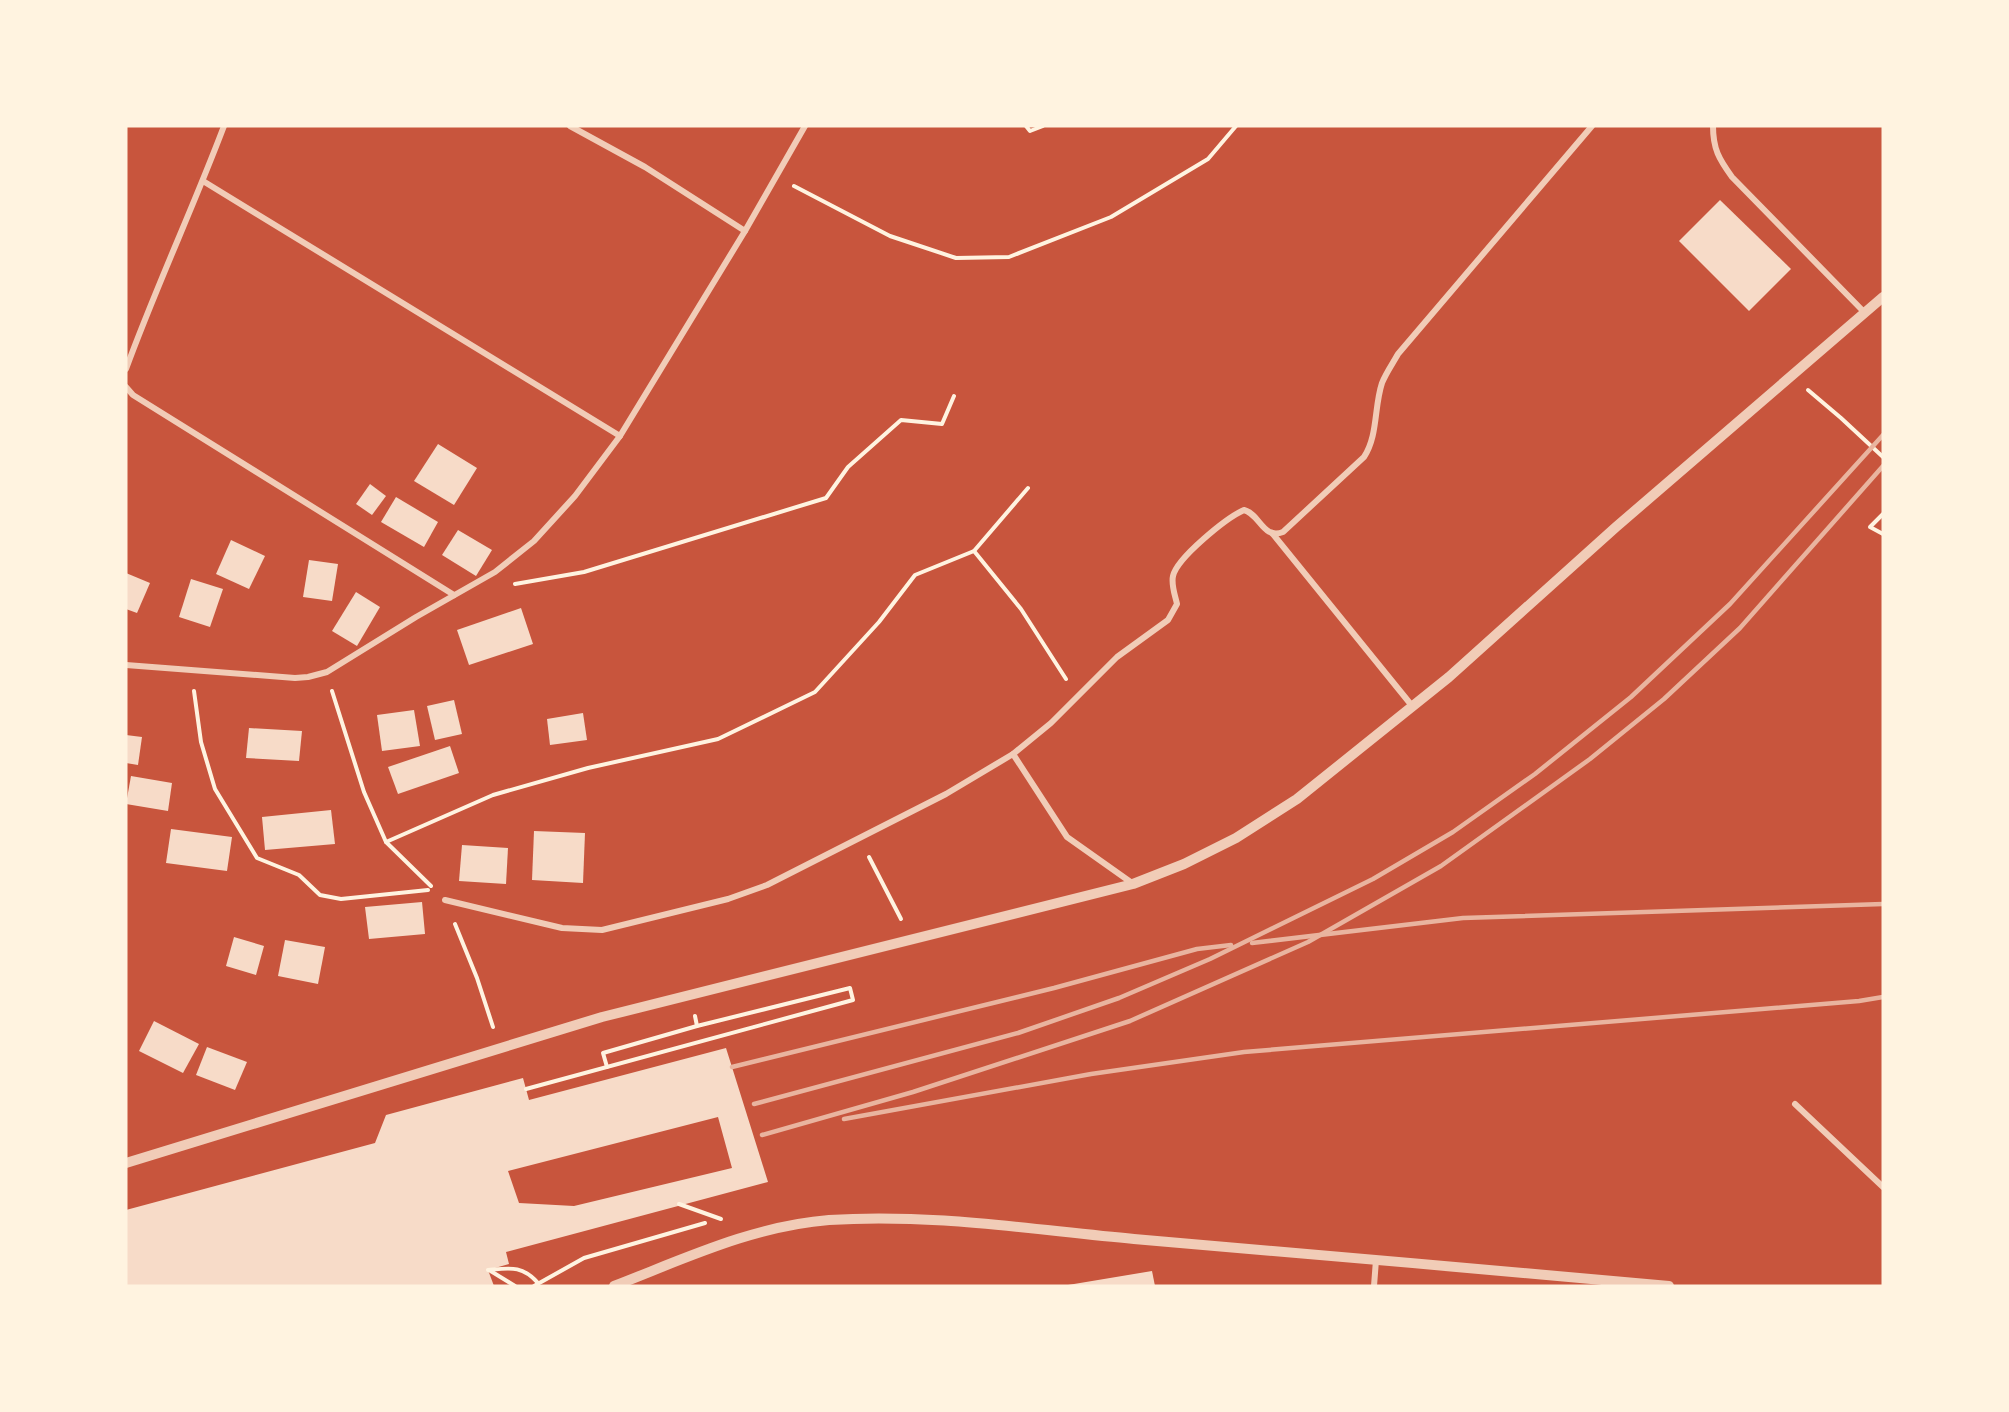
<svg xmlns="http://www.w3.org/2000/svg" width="2009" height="1412" viewBox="0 0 2009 1412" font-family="Karla,sans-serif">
	<rect width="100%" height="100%" fill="#c8553d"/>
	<!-- building -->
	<g fill="#f7dbc8" fill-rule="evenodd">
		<path d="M1720,200L1791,269L1749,311L1679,241Z"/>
		<path d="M438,444L477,468L454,505L414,481Z"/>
		<path d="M370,484L386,496L372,515L356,504Z"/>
		<path d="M396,497L438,522L424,547L381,522Z"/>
		<path d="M458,530L492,550L476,576L442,555Z"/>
		<path d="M231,540L265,556L249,589L216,574Z"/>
		<path d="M309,560L338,564L332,601L303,597Z"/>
		<path d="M126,573L150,583L137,613L126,609Z"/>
		<path d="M191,579L223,589L210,627L179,617Z"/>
		<path d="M356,592L380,607L357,646L332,631Z"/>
		<path d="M521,608L533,644L469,665L457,630Z"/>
		<path d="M454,700L462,734L435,740L427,706Z"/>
		<path d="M414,710L420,746L382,751L377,715Z"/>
		<path d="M583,713L587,740L550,745L547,719Z"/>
		<path d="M249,728L302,731L299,761L246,758Z"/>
		<path d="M126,735L142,737L138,765L126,763Z"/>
		<path d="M450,746L459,773L398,794L388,767Z"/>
		<path d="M131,776L172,783L168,811L126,804Z"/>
		<path d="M331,810L335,844L265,850L262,817Z"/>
		<path d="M171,829L232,837L227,871L166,863Z"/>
		<path d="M534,831L585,833L583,883L532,880Z"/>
		<path d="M462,845L508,848L506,884L459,881Z"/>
		<path d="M422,902L425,934L369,939L365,907Z"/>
		<path d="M234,937L264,946L256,975L226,966Z"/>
		<path d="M285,940L325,947L318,984L278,976Z"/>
		<path d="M154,1021L199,1044L183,1073L139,1051Z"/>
		<path d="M207,1047L247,1062L235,1090L196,1075Z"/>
		<path d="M726,1048L768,1182L506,1252L509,1264L488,1270L494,1286H126V1210L375,1143L386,1115L523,1078L529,1100ZM718,1117L732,1168L574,1206L519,1203L508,1171Z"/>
		<path d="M1152,1271L1155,1286H1068V1285Z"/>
	</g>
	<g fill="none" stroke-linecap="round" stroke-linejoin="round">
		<!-- path -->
		<g stroke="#fff3e0" stroke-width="4">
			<path d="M1026,126L1030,131L1043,126"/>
			<path d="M794,186L890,236L956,258L1009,257L1111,217L1208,159L1236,126"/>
			<path d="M1808,390L1841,418L1883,457"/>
			<path d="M1883,514L1870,527L1883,534"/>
			<path d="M974,551L1021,609L1066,679"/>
			<path d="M515,584L584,572L826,498L848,467L901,420L942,424L954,396"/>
			<path d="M194,691L201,742L215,789L257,858L299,875L320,895L341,899L428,890"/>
			<path d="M332,691L364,792L386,842L431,886"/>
			<path d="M386,842L493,795L588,768L718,739L815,692L879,622L915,575L974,551L1028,488"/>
			<path d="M869,857L901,919"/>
			<path d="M455,924L477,978L493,1027"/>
			<path d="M607,1067L603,1053L697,1026"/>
			<path d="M526,1089L853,1000L850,988L697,1026L695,1016"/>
			<path d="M679,1204L721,1219"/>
			<path d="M488,1270C510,1268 522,1265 538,1283"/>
			<path d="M489,1270L515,1286"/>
			<path d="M534,1286L584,1258L705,1223"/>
		</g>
		<!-- minor -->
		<g stroke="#f1ccb7" stroke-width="6">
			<path d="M570,126L645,167L745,231"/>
			<path d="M1713,126C1713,149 1719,159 1732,177L1865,313"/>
			<path d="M203,181L620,436"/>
			<path d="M126,369C156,287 193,208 224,126"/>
			<path d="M126,387L133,395L454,595"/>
			<path d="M1272,533L1413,707"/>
			<path d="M126,665L295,678L308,677L327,672L416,617L495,572L534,541L575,496L620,436L745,231L805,126"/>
			<path d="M1013,754L1067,837L1132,883"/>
			<path d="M445,900L562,928L602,930L728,899L767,885L946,794L1013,754L1051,723L1117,657L1168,620L1177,604C1175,595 1171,585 1173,576C1177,558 1226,518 1244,510C1260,514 1263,540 1283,532L1364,457C1378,436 1374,407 1382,383C1386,373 1393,363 1398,354L1592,126"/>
			<path d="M1795,1104L1883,1187"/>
			<path d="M1374,1286L1376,1260"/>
		</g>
		<!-- tertiary -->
		<g stroke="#f1ccb7" stroke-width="10">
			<path d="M126,1163L602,1017L1133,884L1184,864L1236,838L1297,799L1449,677L1616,527L1883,297"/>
			<path d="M614,1286C684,1259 753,1226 829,1220C931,1213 1033,1230 1134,1239C1312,1254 1491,1270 1669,1286"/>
		</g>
		<!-- rail -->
		<g stroke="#e9b49f" stroke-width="4.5">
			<path d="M1252,943L1463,918L1883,904"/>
			<path d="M732,1067L1054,988L1197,949L1231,945"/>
			<path d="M754,1104L1018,1033L1119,998L1210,959L1373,879L1453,832L1535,774L1631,697L1730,604L1883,435"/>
			<path d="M844,1119L1091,1074L1244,1052L1859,1001L1883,997"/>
			<path d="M762,1135L913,1092L1130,1021L1308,942L1441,866L1590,759L1664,699L1740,628L1883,466"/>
		</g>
	</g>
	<!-- border -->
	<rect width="2009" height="1412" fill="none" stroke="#fff3e0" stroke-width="255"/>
</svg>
